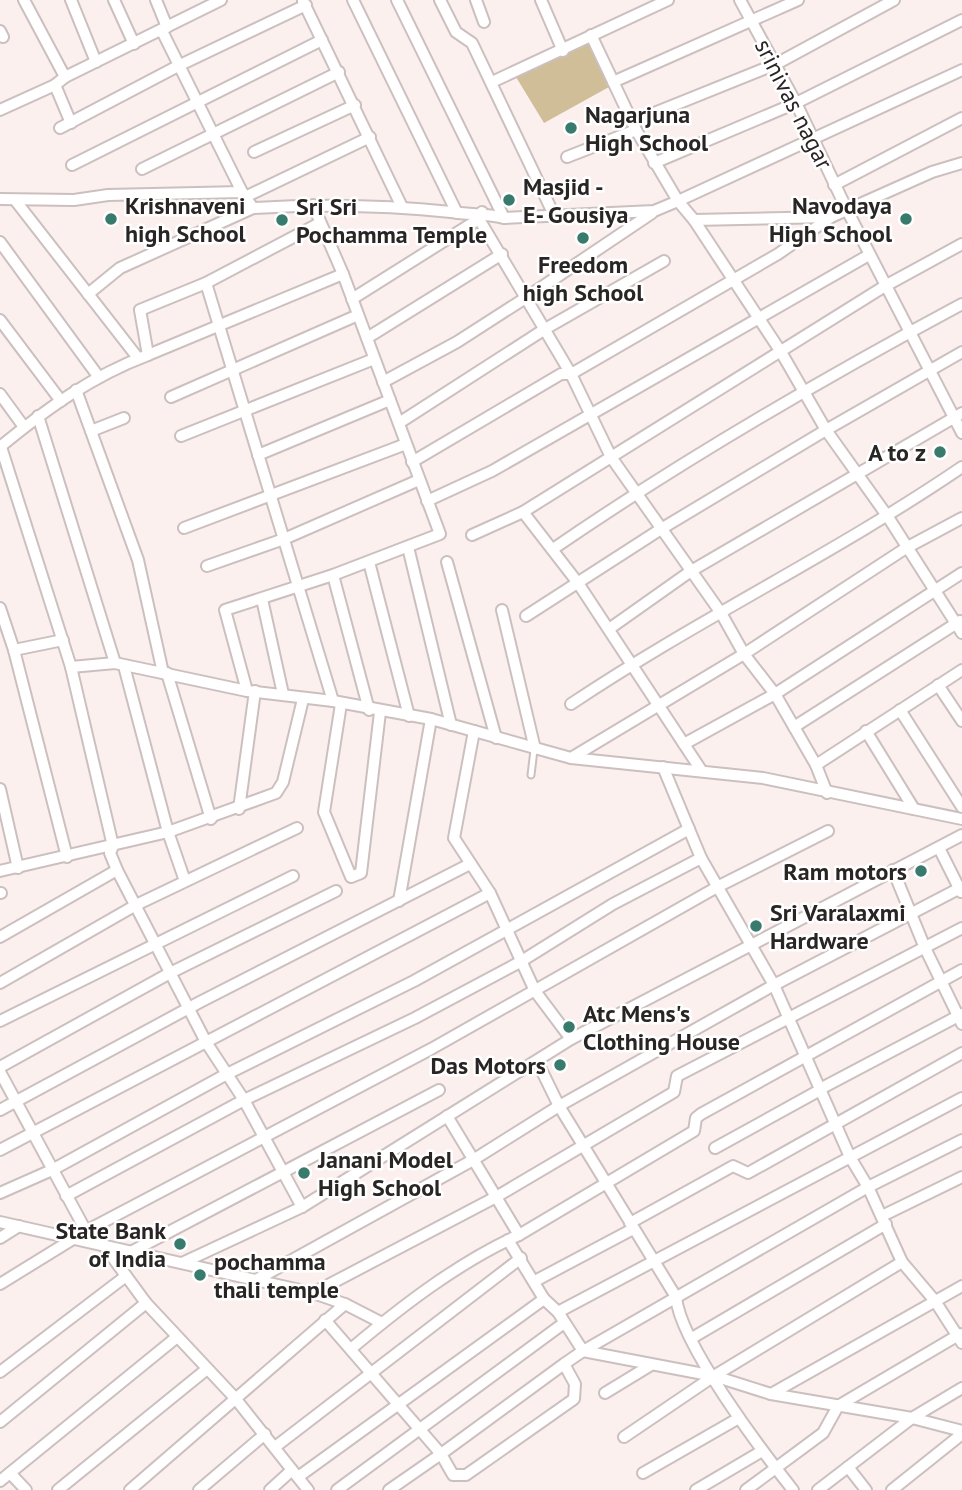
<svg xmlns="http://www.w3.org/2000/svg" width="962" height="1490" viewBox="0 0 962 1490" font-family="'PT Sans',sans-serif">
	<rect width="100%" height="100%" fill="#fbf0ee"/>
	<!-- green -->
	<path fill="#d0be98" d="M590,41L609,87L544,123L516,77Z"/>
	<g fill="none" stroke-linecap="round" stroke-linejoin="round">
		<!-- lane casing -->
		<g stroke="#cbc0bf" stroke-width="9">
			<path id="lane" d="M531,775L534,750"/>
		</g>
		<!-- street casing -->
		<g stroke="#cbc0bf" stroke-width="14">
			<g id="street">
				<path d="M24,0L65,77"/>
				<path d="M71,0L96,62"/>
				<path d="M114,0L134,44"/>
				<path d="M156,0L167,27"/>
				<path d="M353,0L457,213"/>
				<path d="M397,0L504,218"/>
				<path d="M440,0L456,32L472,43L554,215"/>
				<path d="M476,0L484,22"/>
				<path d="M541,0L563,51"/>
				<path d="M740,0L796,103L848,212L962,433"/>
				<path d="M303,1L402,207"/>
				<path d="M0,31L3,37"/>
				<path d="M162,31L242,192"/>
				<path d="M591,35L636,130L678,201L962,70"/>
				<path d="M492,82L668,0"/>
				<path d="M613,82L798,0"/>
				<path d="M55,85L71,123"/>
				<path d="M0,110L55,85L65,77L221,0"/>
				<path d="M632,122L776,64L894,0"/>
				<path d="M60,128L178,66L306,5"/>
				<path d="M254,152L355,105"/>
				<path d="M567,157L636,130"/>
				<path d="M654,163L796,103L962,20"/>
				<path d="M72,165L322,40"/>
				<path d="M142,169L339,72"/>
				<path d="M834,185L962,118"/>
				<path d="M245,197L370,137"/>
				<path d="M0,199L74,200L108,195L242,192L253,208C319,204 385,205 451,212C470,215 485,213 504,218L654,211L678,201L694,220L831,217L932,172L962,163"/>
				<path d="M15,200L138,358"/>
				<path d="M482,212L479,219L571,374L611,457L721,613L744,654L775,694L816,765L827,793"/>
				<path d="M694,220L781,352L826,430L888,517L962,633"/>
				<path d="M0,242L98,376"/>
				<path d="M206,283L333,701"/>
				<path d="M88,294L120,268L253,208"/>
				<path d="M352,299L479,219"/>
				<path d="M0,320L61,401"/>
				<path d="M367,338L502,254"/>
				<path d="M148,355L343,274"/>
				<path d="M383,382L457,342L527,297L652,213"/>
				<path d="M76,390L138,560L163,673"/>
				<path d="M0,394L24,427"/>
				<path d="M171,397L358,315"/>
				<path d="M38,416L115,663"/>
				<path d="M399,423L545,329L664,261"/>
				<path d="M91,431L124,418"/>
				<path d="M181,436L374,359"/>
				<path d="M0,447C46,409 92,376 148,355L140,310L206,283L320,223"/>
				<path d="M1,447L71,667L113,846L110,853L117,870L206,1042L244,1100L302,1207"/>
				<path d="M258,455L390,400"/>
				<path d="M412,462L561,374H571L778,254L831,217"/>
				<path d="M427,501L492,471L869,255"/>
				<path d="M523,512L578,583L701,770"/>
				<path d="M184,528L406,444"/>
				<path d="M472,535L523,512L885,286L962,244"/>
				<path d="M408,547L451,725"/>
				<path d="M553,549C684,459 822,379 962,304"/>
				<path d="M369,562L409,716"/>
				<path d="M447,562L496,738"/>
				<path d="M207,566L284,539L419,480"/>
				<path d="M333,575L369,710"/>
				<path d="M262,599L283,694"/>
				<path d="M0,608L14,650L67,857"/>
				<path d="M502,610L535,749"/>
				<path d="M526,616L661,529L826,430L962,352"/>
				<path d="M609,629L691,571L962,413"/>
				<path d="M14,650L63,640"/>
				<path d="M124,666L168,832L185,881"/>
				<path d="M71,667L115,663L247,691L333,701L431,719L571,758L763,778L962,819"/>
				<path d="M167,673L211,819"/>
				<path d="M938,685L962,721"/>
				<path d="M247,691L225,610L333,575L440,534L343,274L313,205"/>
				<path d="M341,704L324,812L351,877L361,873L380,712"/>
				<path d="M571,704C698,619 836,553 962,467"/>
				<path d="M900,710L962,807"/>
				<path d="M794,727L960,621"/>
				<path d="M474,731L454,838L490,893L535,991L571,1039"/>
				<path d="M866,731L914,809"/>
				<path d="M684,744L775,694L962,573"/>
				<path d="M571,758L744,654L906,548L962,518"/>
				<path d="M816,765L962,670"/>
				<path d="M663,767L701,858L774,985L850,1157L868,1187L902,1262L935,1301L962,1343"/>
				<path d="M0,789L18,868"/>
				<path d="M239,809L255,691"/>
				<path d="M939,848L961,892"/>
				<path d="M893,870L925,948L962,1024"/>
				<path d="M0,871L168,832L276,793L283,782L303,699"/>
				<path d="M0,893H1"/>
				<path d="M399,901L431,719"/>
				<path d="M0,937L117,870"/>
				<path d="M0,983L136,905L297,828"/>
				<path d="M0,1021L293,876"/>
				<path d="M537,1061L559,1106L676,1297C680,1343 762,1451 793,1490"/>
				<path d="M0,1067L170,973L336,891"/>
				<path d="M0,1072L86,1231L0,1284"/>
				<path d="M820,1089L962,1014"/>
				<path d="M0,1110L200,1002L468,865"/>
				<path d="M447,1116L519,1235"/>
				<path d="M715,1148L820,1090"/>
				<path d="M0,1150L490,893"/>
				<path d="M0,1193L52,1170L225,1075L414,981L689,829"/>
				<path d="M66,1196L244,1100L415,1018L520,962L613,904L701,858"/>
				<path d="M882,1216L962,1177"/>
				<path d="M0,1222L313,1293L345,1304L382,1323"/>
				<path d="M630,1223L733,1166L748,1173L962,1053"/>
				<path d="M86,1231L431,1049L719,886L828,831"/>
				<path d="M0,1238L19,1226"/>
				<path d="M508,1240L544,1299L558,1312L583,1351L714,1376L771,1394L912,1418L962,1431"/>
				<path d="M102,1243L146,1303L235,1398L308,1490"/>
				<path d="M129,1253L439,1090"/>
				<path d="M182,1263L302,1207L571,1039L962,835"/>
				<path d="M254,1281L473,1160L559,1106L774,985L962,887"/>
				<path d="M535,1281L633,1229"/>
				<path d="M313,1293L496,1197L674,1092L677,1076L962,928"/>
				<path d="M558,1312L962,1098"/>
				<path d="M325,1320L441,1454L389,1490"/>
				<path d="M692,1338L886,1224"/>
				<path d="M352,1348C402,1306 459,1262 519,1235L694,1131L696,1118L701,1114L962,970"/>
				<path d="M564,1364L575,1384L574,1399L466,1475H453L441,1454L564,1364L583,1351L868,1187L962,1140"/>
				<path d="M0,1372L126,1276"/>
				<path d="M605,1393L651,1365"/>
				<path d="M771,1394L962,1286"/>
				<path d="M0,1422L146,1303"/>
				<path d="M624,1437L714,1376L902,1262"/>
				<path d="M275,1447L521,1258"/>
				<path d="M848,1467L866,1490"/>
				<path d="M10,1473L26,1490"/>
				<path d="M643,1473L739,1418"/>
				<path d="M298,1477L544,1299"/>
				<path d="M0,1481L177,1337"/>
				<path d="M58,1490L207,1369"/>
				<path d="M130,1490L345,1304"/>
				<path d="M199,1490L265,1434"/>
				<path d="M270,1490L292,1470"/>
				<path d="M337,1490L564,1323"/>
				<path d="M696,1490L762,1451"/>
				<path d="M746,1490L823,1433L838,1406L960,1334"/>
				<path d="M818,1490L912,1418L962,1388"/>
				<path d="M892,1490L962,1434"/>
			</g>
		</g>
		<!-- lane -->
		<use href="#lane" stroke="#fff" stroke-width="5"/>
		<!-- street -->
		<use href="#street" stroke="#fff" stroke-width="10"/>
	</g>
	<!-- markers -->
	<g fill="#387a6c" stroke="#fff" stroke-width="2.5">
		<circle cx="571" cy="128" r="7"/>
		<circle cx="509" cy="200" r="7"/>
		<circle cx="111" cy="219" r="7"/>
		<circle cx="906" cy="219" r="7"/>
		<circle cx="282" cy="220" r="7"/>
		<circle cx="583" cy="238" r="7"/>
		<circle cx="940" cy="452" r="7"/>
		<circle cx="921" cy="871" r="7"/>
		<circle cx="756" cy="926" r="7"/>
		<circle cx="569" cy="1027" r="7"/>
		<circle cx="560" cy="1065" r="7"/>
		<circle cx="304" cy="1173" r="7"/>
		<circle cx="180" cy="1244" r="7"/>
		<circle cx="200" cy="1275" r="7"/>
	</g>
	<g text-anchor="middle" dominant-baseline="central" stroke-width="5" stroke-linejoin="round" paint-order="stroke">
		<!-- street labels -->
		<g font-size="24" fill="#2a2525" stroke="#fff">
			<text transform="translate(794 104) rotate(63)">srinivas nagar</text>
		</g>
		<!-- poi labels -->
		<g font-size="24" font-weight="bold" fill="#2a2525" stroke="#fff" text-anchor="start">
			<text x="585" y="114">Nagarjuna<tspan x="585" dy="28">High School</tspan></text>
			<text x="523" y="186">Masjid -<tspan x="523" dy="28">E- Gousiya</tspan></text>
			<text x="125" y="205">Krishnaveni<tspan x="125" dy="28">high School</tspan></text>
			<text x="892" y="205" text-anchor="end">Navodaya<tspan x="892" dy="28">High School</tspan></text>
			<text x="296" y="206">Sri Sri<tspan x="296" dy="28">Pochamma Temple</tspan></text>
			<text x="583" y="264" text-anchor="middle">Freedom<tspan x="583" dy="28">high School</tspan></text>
			<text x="926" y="452" text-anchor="end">A to z</text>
			<text x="907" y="871" text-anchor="end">Ram motors</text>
			<text x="770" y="912">Sri Varalaxmi<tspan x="770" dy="28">Hardware</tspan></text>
			<text x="583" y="1013">Atc Mens's<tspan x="583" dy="28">Clothing House</tspan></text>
			<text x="546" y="1065" text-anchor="end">Das Motors</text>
			<text x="318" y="1159">Janani Model<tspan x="318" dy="28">High School</tspan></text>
			<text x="166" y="1230" text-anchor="end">State Bank<tspan x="166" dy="28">of India</tspan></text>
			<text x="214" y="1261">pochamma<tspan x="214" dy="28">thali temple</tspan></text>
		</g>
	</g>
</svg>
